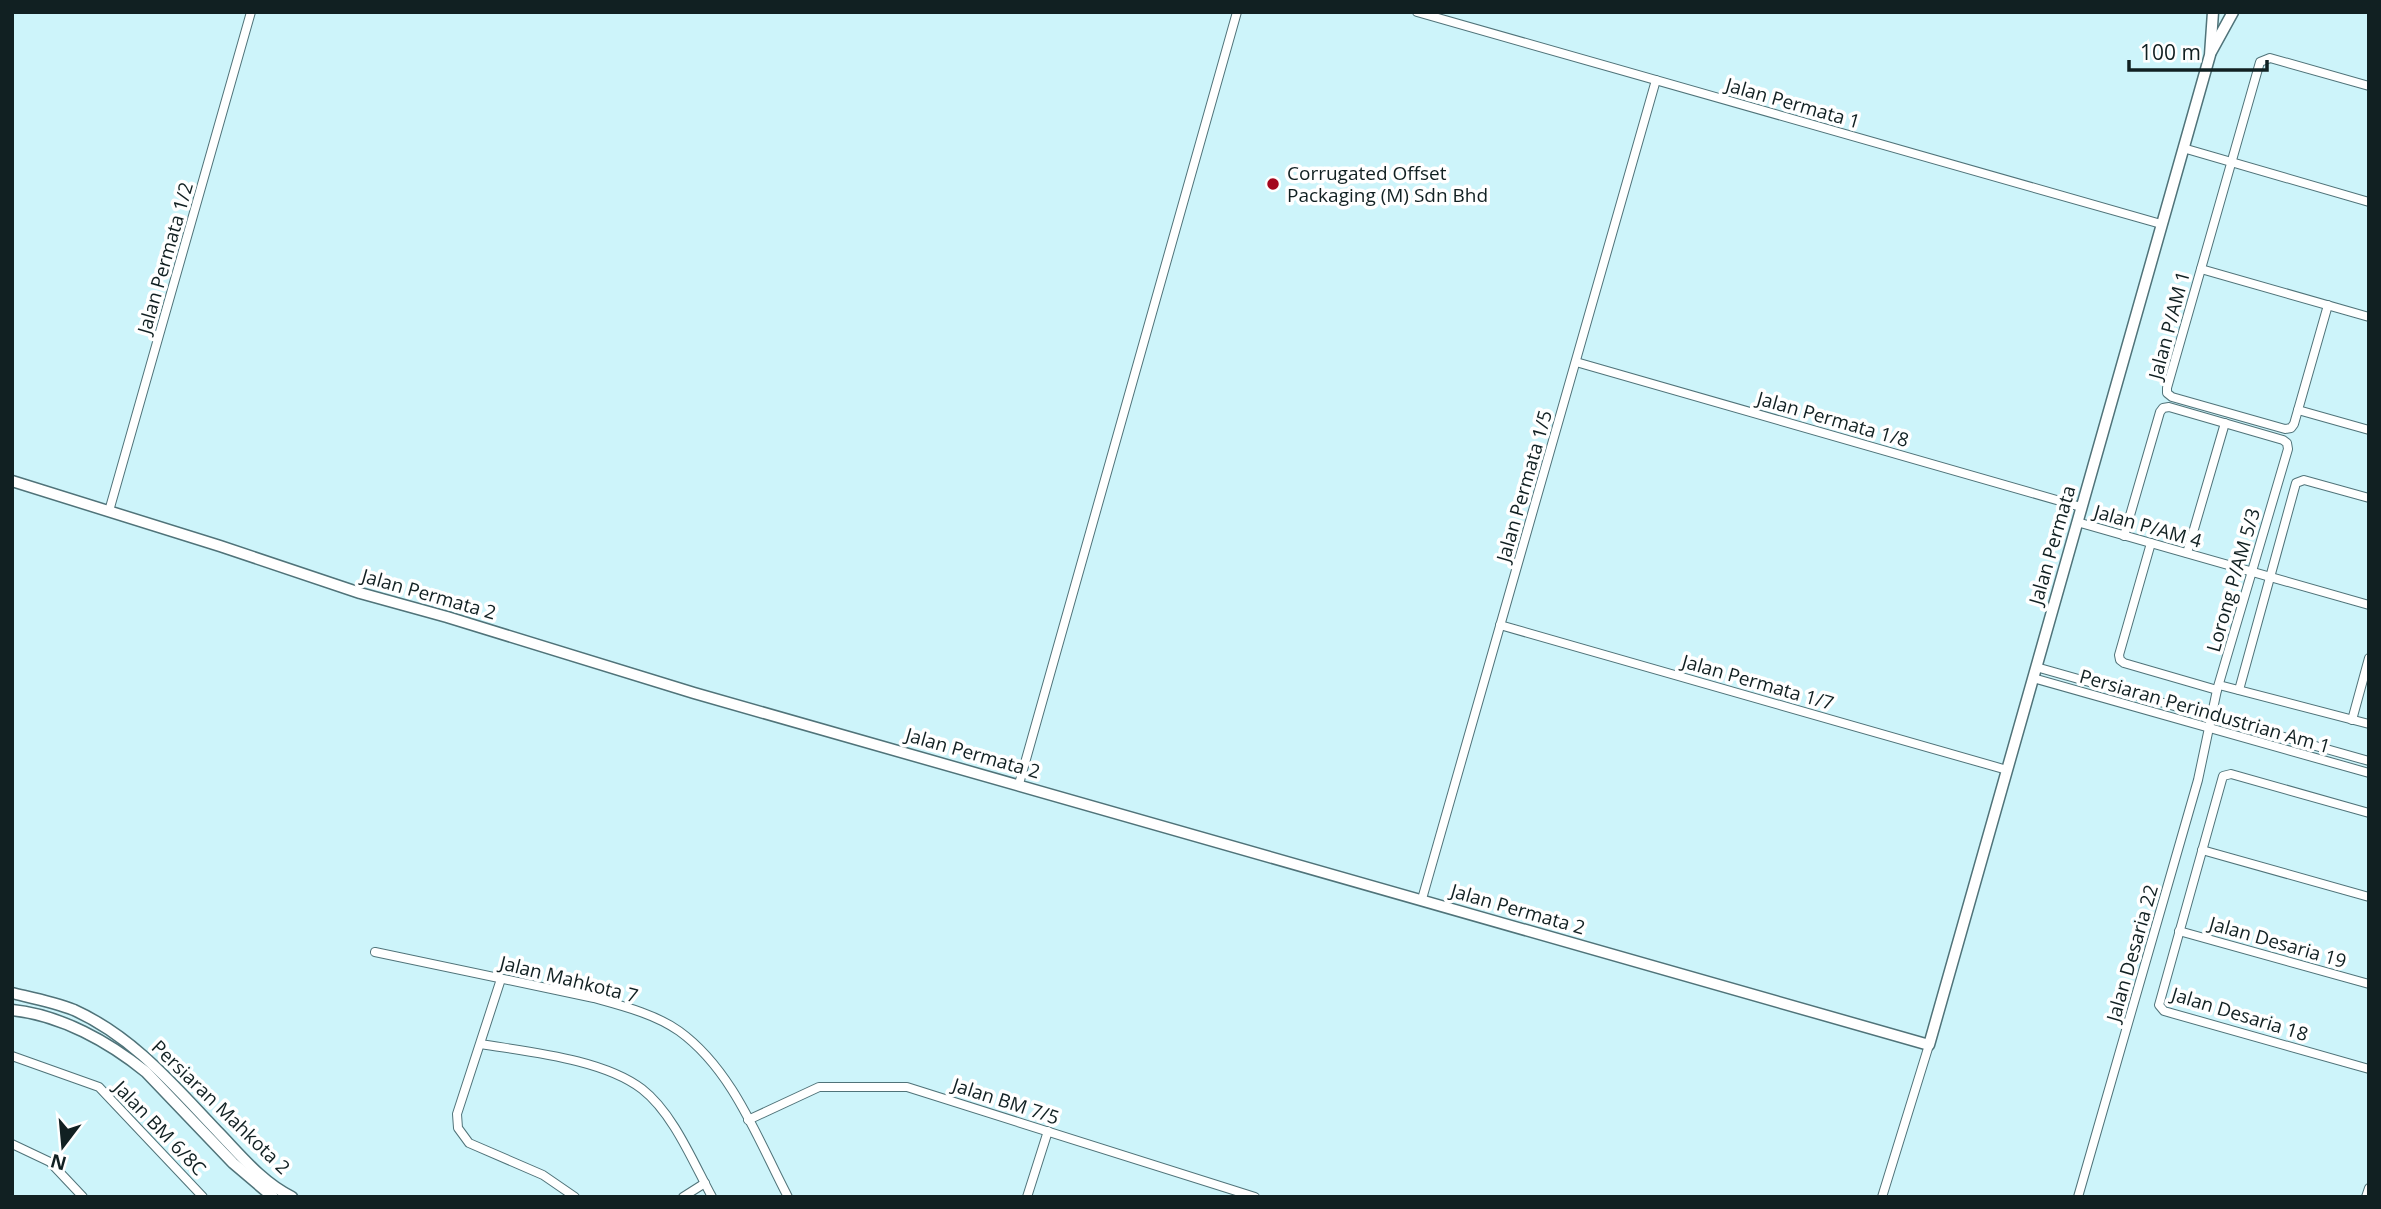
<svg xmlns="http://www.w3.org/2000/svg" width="2381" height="1209" viewBox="0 0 2381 1209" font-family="'Open Sans',sans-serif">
	<rect width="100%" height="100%" fill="#cdf4fa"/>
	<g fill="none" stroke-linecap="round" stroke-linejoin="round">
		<!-- street casing -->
		<g stroke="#507379" stroke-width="10">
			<g id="street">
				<path d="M1417,12L2161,224"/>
				<path d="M2183,148L2369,202"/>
				<path d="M2201,269L2369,317"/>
				<path d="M2328,305L2294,424L2291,428L2285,429L2172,397L2167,393V388L2260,62L2270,58L2369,86"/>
				<path d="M1576,362L2081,507"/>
				<path d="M2298,410L2369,430"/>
				<path d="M109,511L251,12"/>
				<path d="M2077,522L2369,605"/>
				<path d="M2151,543L2119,655L2120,660L2124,663L2217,690"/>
				<path d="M2187,553L2225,423"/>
				<path d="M1500,625L2007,770"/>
				<path d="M2036,667L2369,761"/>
				<path d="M2033,678L2369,773"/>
				<path d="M2219,685L2369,724"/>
				<path d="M2239,690L2296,483L2304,480L2369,498"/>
				<path d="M2352,720L2369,658"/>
				<path d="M1019,784L1237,12"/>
				<path d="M2369,813L2231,774L2223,776L2159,1005L2164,1011L2369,1069"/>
				<path d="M2202,850L2369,897"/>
				<path d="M1422,899L1656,80"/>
				<path d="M2179,931L2369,984"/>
				<path d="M375,952L594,998C623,1006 655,1014 679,1031C733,1070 758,1140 788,1197"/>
				<path d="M501,979L457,1114L458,1128L469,1143L543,1175L575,1197"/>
				<path d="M481,1044C529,1052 603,1059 642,1089C673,1113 693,1162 712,1197"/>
				<path d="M12,1056L99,1087L203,1197"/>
				<path d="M748,1120L819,1087H907L1255,1197"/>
				<path d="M12,1144L50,1162L83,1197"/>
				<path d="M683,1197L705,1183"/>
				<path d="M1027,1197L1048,1131"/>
				<path d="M1882,1197L1929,1045"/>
				<path d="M2078,1197L2198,780L2217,690L2288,449L2287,443L2283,440L2169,407L2163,408L2160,412L2124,536"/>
				<path d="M2366,1197L2369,1188"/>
			</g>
		</g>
		<!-- secondary casing -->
		<g stroke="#507379" stroke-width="13">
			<g id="secondary">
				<path d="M2211,52L2233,12"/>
				<path d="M12,481L220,546L360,593L447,617L694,693L1929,1045L2210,55L2213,12"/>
				<path d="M12,993C33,998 54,1002 74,1010C134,1037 175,1087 220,1134C241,1156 263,1183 292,1197"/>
				<path d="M12,1010C61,1015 109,1042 146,1072L233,1163L273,1197"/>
			</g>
		</g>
		<!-- street -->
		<use href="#street" stroke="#fff" stroke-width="8"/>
		<!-- secondary -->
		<use href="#secondary" stroke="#fff" stroke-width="10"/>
	</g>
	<!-- markers -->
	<circle fill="#a3061d" stroke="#fff" stroke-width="2.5" cx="1273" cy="184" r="7"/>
	<g text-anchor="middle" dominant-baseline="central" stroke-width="7" stroke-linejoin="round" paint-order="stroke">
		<!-- street labels -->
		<g font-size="19" fill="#112022" stroke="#fff">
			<text transform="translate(1793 103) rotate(16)">Jalan Permata 1</text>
			<text transform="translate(165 258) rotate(-74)">Jalan Permata 1/2</text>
			<text transform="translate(2169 325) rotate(-75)">Jalan P/AM 1</text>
			<text transform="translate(1833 419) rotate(16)">Jalan Permata 1/8</text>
			<text transform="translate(1524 486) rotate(-74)">Jalan Permata 1/5</text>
			<text transform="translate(2148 526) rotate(16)">Jalan P/AM 4</text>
			<text transform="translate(2052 545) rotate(-74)">Jalan Permata</text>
			<text transform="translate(2233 580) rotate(-74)">Lorong P/AM 5/3</text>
			<text transform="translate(429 594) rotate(16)">Jalan Permata 2</text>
			<text transform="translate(1758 682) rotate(16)">Jalan Permata 1/7</text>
			<text transform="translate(2205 711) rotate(16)">Persiaran Perindustrian Am 1</text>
			<text transform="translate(973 753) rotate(16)">Jalan Permata 2</text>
			<text transform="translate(1518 909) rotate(16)">Jalan Permata 2</text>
			<text transform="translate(2278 942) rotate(16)">Jalan Desaria 19</text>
			<text transform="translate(2132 953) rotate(-74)">Jalan Desaria 22</text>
			<text transform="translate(569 979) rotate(14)">Jalan Mahkota 7</text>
			<text transform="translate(2240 1014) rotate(17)">Jalan Desaria 18</text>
			<text transform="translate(1006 1101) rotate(18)">Jalan BM 7/5</text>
			<text transform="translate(221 1107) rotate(44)">Persiaran Mahkota 2</text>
			<text transform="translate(160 1128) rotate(46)">Jalan BM 6/8C</text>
		</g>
		<!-- poi labels -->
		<g font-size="19" fill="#112022" stroke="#fff" text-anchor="start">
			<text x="1287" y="173">Corrugated Offset<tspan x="1287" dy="22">Packaging (M) Sdn Bhd</tspan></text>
		</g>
	</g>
	<!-- border -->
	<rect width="2381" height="1209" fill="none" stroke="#112022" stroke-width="28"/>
	<!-- north arrow -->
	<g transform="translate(63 1146) rotate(196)" stroke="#ffffff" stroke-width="5" paint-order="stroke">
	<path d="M0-5L12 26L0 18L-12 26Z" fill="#112022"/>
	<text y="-10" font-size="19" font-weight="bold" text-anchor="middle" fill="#112022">N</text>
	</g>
	<!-- scale -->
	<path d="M2129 60v10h138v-10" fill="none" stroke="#112022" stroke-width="3.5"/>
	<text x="2140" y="60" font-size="21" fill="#112022" stroke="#ffffff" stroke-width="5" paint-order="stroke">100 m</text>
</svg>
